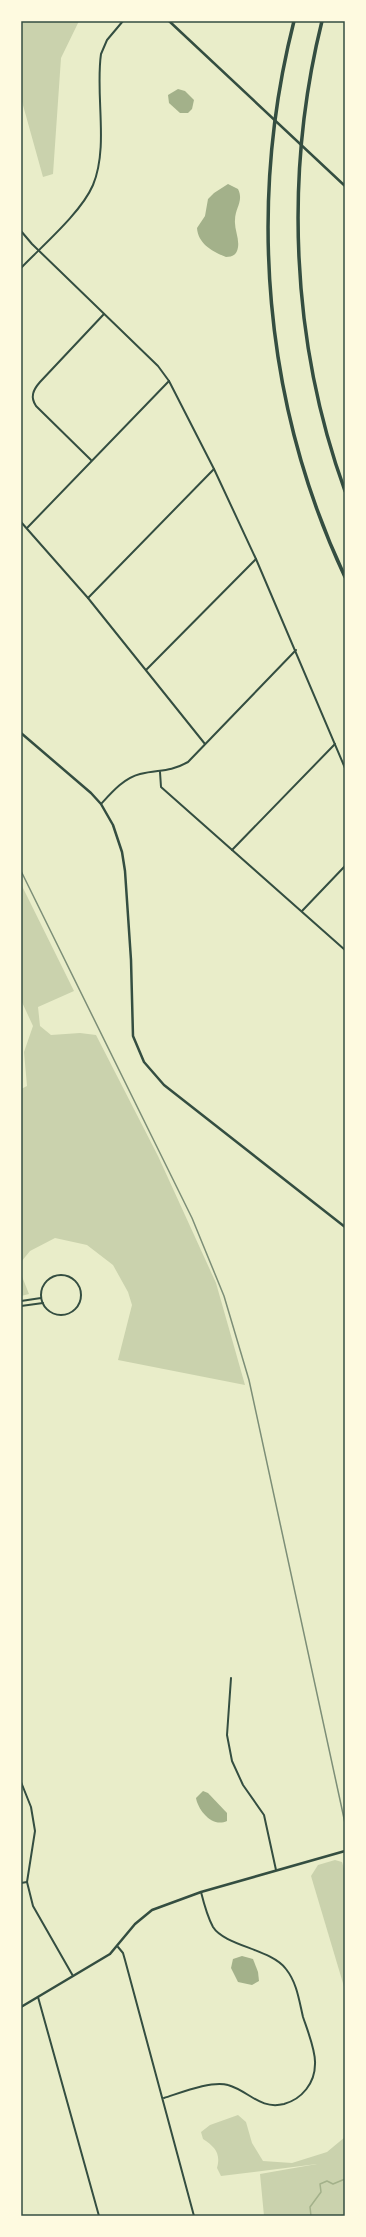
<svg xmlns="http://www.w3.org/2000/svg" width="366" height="2237" viewBox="0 0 366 2237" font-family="'Alegreya Sans',sans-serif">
	<rect width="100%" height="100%" fill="#e9edc9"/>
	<!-- green -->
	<g fill="#cad2ad">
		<path d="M21,21H79L61,58L53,174L43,177L21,98Z"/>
		<path d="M21,884L74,991L38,1007L40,1026L51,1035L80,1033L96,1035L158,1156L216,1283L245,1385L118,1360L132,1305L128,1292L113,1265L87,1245L55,1238L30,1251L21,1262V1089L27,1086L24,1052L33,1026L21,1000Z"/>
		<path d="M21,1274L29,1294L21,1296Z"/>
		<path d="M335,1860L342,1862L345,1872V1990L311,1876L318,1865Z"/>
		<path d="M238,2115L246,2122L252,2143L263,2161L292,2163L327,2152L345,2137V2216H264L260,2174L317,2164L221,2176L217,2168C221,2153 215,2147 203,2139L201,2132L210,2125Z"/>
	</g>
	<!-- water -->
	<g fill="#a3b18a">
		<path d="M178,89L185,91L194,100L192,109L188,113H180L169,103L168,95Z"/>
		<path d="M228,184L238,189C244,201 235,208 235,220C234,230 241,241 237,251C235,256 230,257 226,257C213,252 198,244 197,228L205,216L208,199L214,193Z"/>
		<path d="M203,1791L208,1793L227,1813V1821C212,1828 198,1810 196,1798Z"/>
		<path d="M242,1956L253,1959L258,1972L259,1981L252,1985L238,1982L231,1968L233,1959Z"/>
	</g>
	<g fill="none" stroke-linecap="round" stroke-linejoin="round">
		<!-- stream -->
		<path stroke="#a3b18a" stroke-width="1.5" d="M311,2216L310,2207L321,2192L320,2184L327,2181L333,2184L345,2179"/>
		<!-- minor -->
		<g stroke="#344e41" stroke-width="2">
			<path d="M21,231L32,244L158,366L169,381L214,469L256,559L345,768"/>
			<path d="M21,268C42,246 81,213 93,185C109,146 95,95 101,54L107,40L123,21"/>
			<path d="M91,460L36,406C30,397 33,390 40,382L104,314"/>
			<path d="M21,522L88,598L205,744"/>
			<path d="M27,528L169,381"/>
			<path d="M88,598L214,469"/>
			<path d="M146,670L256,559"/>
			<path d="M160,772L161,787L345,950"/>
			<path d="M101,804C112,792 124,778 140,774C159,769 168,773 188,762L296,650"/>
			<path d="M232,850L335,744"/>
			<path d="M302,911L345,866"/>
			<circle cx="61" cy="1295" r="20"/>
			<path d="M21,1301L41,1298"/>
			<path d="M21,1306L43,1303"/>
			<path d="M231,1678L227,1735L232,1761L243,1785L264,1815L276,1870"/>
			<path d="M21,1782L31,1807L35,1831L27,1882L33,1906L73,1976"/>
			<path d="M21,1883L27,1882"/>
			<path d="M118,1947L123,1953L125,1960L194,2216"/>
			<path d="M38,1997L99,2216"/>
			<path d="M164,2098C180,2093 212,2080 228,2085C249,2091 260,2110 284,2104C302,2099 315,2083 315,2064C316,2051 307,2029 303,2017C299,2000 297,1983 286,1969C271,1949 225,1946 213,1927C207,1916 204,1904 201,1892"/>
		</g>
		<!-- tertiary -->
		<g stroke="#344e41" stroke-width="2.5">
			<path d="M169,21L345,186"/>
			<path d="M21,733L91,793L101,804L113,825L122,852L125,871L131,960L133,1036L144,1062L164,1085L345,1227"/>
			<path d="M21,2007L110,1954L135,1924L152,1910L201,1892L345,1851"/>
		</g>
		<!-- motorway -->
		<g stroke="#344e41" stroke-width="3.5">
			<path d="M294,21C247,206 264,404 345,577"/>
			<path d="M322,21C284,174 291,342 345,491"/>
		</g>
		<!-- rail -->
		<path stroke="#7c8e77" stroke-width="1.5" d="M21,871L192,1218L224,1296L249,1380L345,1823"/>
	</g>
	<!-- border -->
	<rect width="366" height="2237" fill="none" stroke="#fefae0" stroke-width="44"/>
	<rect x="22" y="22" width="322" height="2193" fill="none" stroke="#344e41" stroke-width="1.5"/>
</svg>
